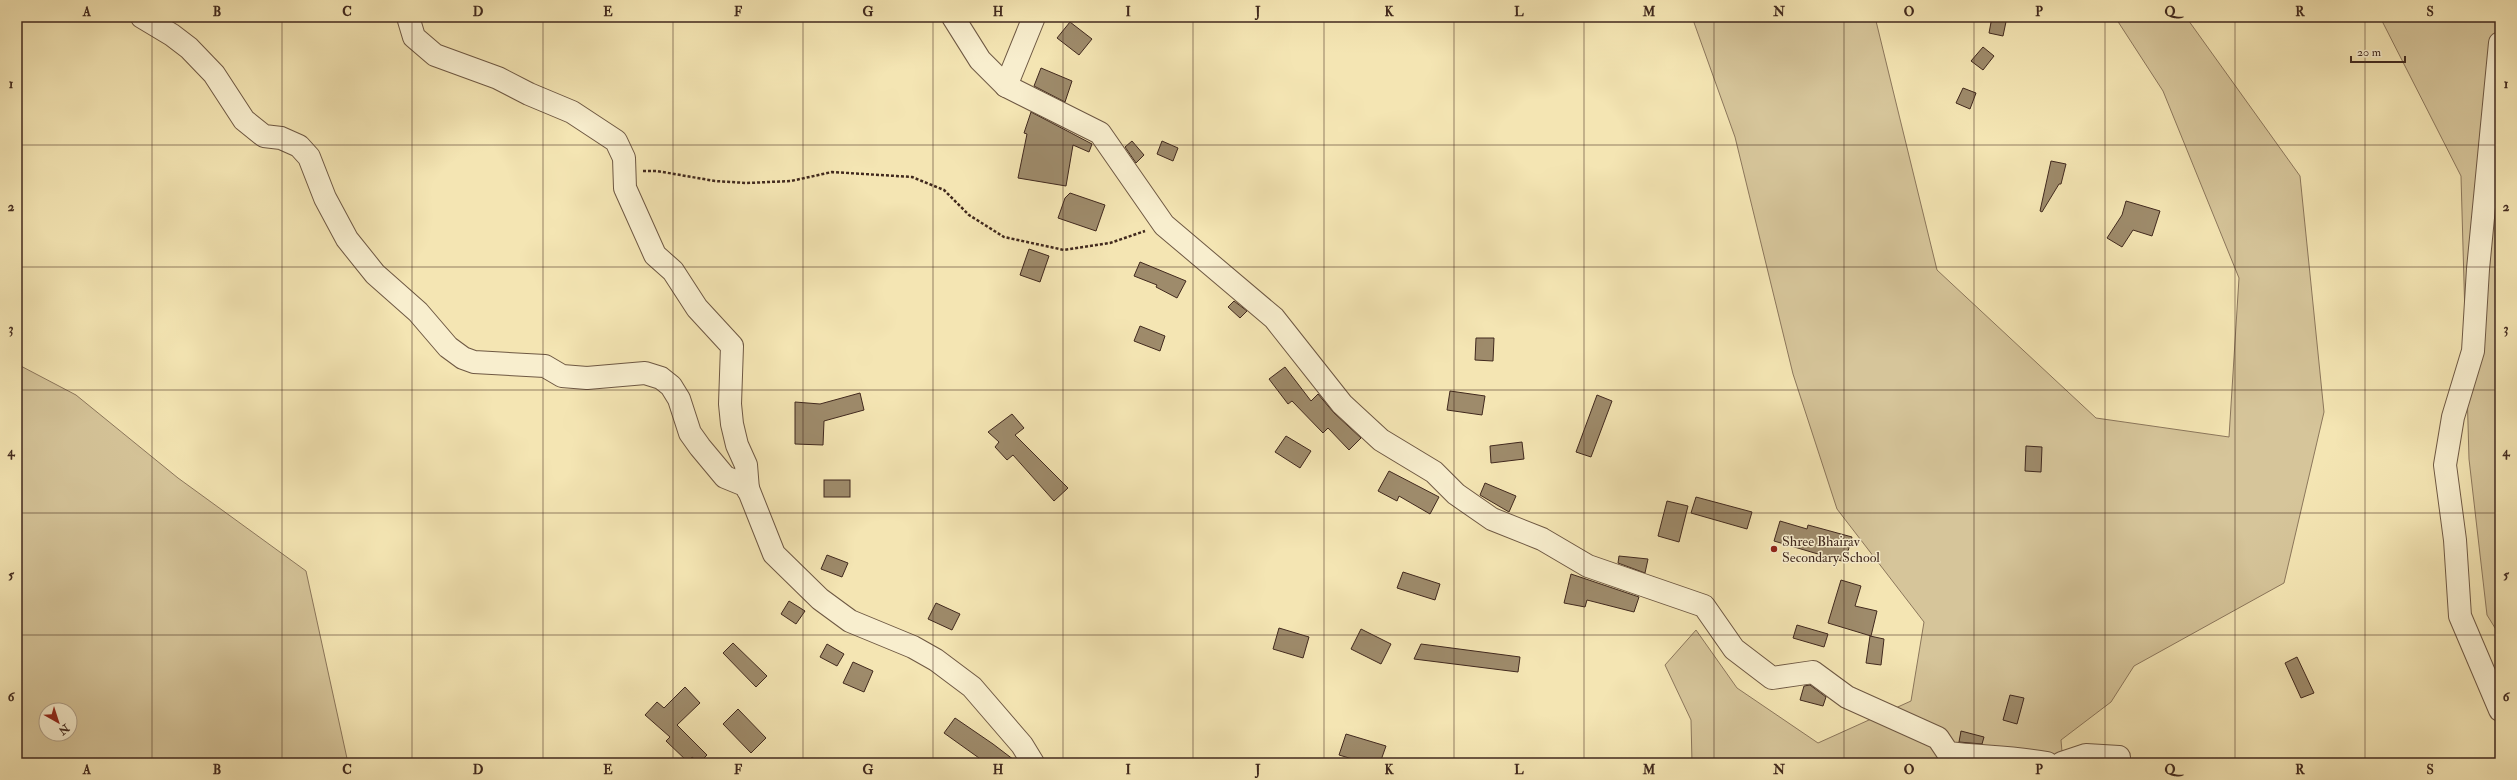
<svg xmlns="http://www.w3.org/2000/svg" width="2517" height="780" viewBox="0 0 2517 780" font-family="'IM FELL Double Pica',serif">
	<rect width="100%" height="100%" fill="#f4e5b3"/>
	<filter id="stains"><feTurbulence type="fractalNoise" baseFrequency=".005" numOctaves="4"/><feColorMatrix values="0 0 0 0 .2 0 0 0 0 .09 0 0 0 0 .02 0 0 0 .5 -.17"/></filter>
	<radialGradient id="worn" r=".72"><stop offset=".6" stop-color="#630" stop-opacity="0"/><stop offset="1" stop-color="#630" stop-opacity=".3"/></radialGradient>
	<!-- green -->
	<g fill="#d6c59a" stroke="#8c775c" fill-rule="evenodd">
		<path d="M1692,17H1875L1937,270L2096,418L2229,437L2239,278L2163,91L2115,17H2186L2300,176L2324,412L2284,583L2134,666L2111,702L2061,740L2063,763H1692L1691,720L1665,665L1696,630L1737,688L1818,743L1911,701L1924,622L1837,509L1793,374L1735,137Z"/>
		<path d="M2380,17H2500V636L2487,615L2469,459L2461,176Z"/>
		<path d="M17,364L76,395L178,478L306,571L348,763H17ZM46,710H70V734H46Z"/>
	</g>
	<!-- building -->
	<g fill="#9e8b6b" stroke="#41291e">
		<path d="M1992,17H2007L2003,36L1989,33Z"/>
		<path d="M1070,22L1092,39L1079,55L1057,38Z"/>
		<path d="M1983,47L1994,56L1983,70L1971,61Z"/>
		<path d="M1041,68L1072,81L1065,102L1034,86Z"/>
		<path d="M1963,88L1976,93L1970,109L1956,103Z"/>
		<path d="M1031,112L1092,144L1089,152L1073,145L1066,186L1018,178L1027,134L1024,133Z"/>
		<path d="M1132,141L1144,155L1136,163L1125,147Z"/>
		<path d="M1162,141L1178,148L1173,161L1157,154Z"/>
		<path d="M2051,161L2066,164L2061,184H2059L2042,212L2040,211Z"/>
		<path d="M1070,193L1105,205L1096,231L1058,218L1065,198Z"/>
		<path d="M2126,201L2160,211L2152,236L2133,230L2122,247L2107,238L2122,215Z"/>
		<path d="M1029,249L1049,256L1040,282L1020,275Z"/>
		<path d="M1140,262L1186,281L1177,298L1156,287L1157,285L1134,276Z"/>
		<path d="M1234,301L1247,311L1240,318L1228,307Z"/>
		<path d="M1140,326L1165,336L1160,351L1134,341Z"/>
		<path d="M1476,338H1494L1493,361L1475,360Z"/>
		<path d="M1285,367L1311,401L1318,394L1334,413L1361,438L1349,450L1328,428L1323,433L1292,401L1288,404L1269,379Z"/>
		<path d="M1450,391L1485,396L1482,415L1447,410Z"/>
		<path d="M860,393L864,410L824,421L823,445L795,444V402L820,404Z"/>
		<path d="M1597,395L1612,401L1591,457L1576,452Z"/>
		<path d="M1012,414L1024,428L1015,435L1068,488L1054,501L1013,455L1007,460L995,447L999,442L988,432Z"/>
		<path d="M1286,436L1311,451L1300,468L1275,452Z"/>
		<path d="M1522,442L1524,459L1491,463L1490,446Z"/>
		<path d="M2026,446L2042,447L2041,472L2025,471Z"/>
		<path d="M1389,471L1439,497L1430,514L1399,496L1397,501L1378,491Z"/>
		<rect x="824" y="480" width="26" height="17"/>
		<path d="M1485,483L1516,496L1509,512L1480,495Z"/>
		<path d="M1696,497L1752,512L1747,529L1691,513Z"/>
		<path d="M1667,501L1688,506L1679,542L1658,536Z"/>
		<path d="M1780,521L1807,529L1808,525L1852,537L1845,562L1774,541Z"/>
		<path d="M827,555L848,563L842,577L821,569Z"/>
		<path d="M1619,556L1648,559L1645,573L1618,563Z"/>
		<path d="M1403,572L1440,584L1435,600L1397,588Z"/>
		<path d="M1571,574L1639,597L1634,612L1587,600L1585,607L1564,603Z"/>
		<path d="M1841,580L1861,586L1855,606L1877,611L1871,636L1828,623Z"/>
		<path d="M789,601L805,611L796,624L781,614Z"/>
		<path d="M936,603L960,614L952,630L928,619Z"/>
		<path d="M1797,625L1828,634L1824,647L1793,638Z"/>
		<path d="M1279,628L1309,637L1303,658L1273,649Z"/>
		<path d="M1361,629L1391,644L1381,664L1351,649Z"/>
		<path d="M1870,636L1884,639L1881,665L1866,663Z"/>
		<path d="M733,643L767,676L756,687L723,653Z"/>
		<path d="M827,644L844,654L837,666L820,657Z"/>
		<path d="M1421,644L1520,657L1518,672L1414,659Z"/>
		<path d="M2297,657L2314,693L2301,698L2285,663Z"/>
		<path d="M853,662L873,671L864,692L843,683Z"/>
		<path d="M1810,685L1826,697L1823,706L1800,700L1804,686Z"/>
		<path d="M685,687L700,703L677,725L707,755L699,763L692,757L688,762L666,741L670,737L645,715L657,702L664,708Z"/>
		<path d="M2010,695L2024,698L2017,724L2003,720Z"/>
		<path d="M738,709L766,738L751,753L723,724Z"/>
		<path d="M955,718L993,744L1018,763H986L944,733Z"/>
		<path d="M1961,731L1984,737L1982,744L1959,742Z"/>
		<path d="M1346,734L1386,746L1380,763H1366L1339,755Z"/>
	</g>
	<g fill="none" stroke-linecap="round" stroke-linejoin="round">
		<!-- minor casing -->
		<g stroke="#6e5843" stroke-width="24">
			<g id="minor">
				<path d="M142,17L172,35L189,48L214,74L244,120L264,136L281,138L299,146L309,157L325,198L347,239L375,274L418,312L448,347L463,358L474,362L545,366L562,376L587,378L645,373L661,378L671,386L679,399L690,433L700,447L725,477L747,486L774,554L820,599L850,621L913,647L936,660L972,687L1022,745L1033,763"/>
				<path d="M408,17L414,37L435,55L498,78L529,94L572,112L616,141L624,158L625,188L655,255L673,271L697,308L732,346L730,404L732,424L737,445L746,465L748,490"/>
				<path d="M953,17L980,60L1006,86L1100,133L1164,225L1274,318L1342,404L1381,440L1434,472L1456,494L1492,519L1542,539L1588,566L1704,606L1734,649L1772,678L1813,672L1847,697L1938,738L1948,753C1981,757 2014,757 2047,763"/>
				<path d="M2500,43L2478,269L2473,351L2453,417L2445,465L2455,540L2460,616L2500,710"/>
				<path d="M1006,86L1034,17"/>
				<path d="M2062,763L2086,755L2119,757"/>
			</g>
		</g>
		<!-- path -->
		<path stroke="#41291e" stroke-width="2.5" stroke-dasharray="3 2" stroke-linecap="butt" d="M643,171H657L715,181L747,183L791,181L832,172L912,177L944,190L969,215L1004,237L1064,250L1110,243L1145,231"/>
		<!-- minor -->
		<use href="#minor" stroke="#f8eece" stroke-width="22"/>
	</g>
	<!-- grid -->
	<path fill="none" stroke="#41291e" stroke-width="1" stroke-opacity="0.55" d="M152,17V763M282,17V763M412,17V763M543,17V763M673,17V763M803,17V763M933,17V763M1063,17V763M1193,17V763M1324,17V763M1454,17V763M1584,17V763M1714,17V763M1844,17V763M1974,17V763M2105,17V763M2235,17V763M2365,17V763M17,145H2500M17,267H2500M17,390H2500M17,513H2500M17,635H2500"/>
	<!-- markers -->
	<circle fill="#8f2418" stroke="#f8eece" stroke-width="1.5" cx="1774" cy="549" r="4"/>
	<g text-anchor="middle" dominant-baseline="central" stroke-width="3" stroke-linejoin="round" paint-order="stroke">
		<!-- poi labels -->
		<g font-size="14" fill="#41291e" stroke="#f8eece" text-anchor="start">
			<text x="1782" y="541">Shree Bhairav<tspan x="1782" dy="16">Secondary School</tspan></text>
		</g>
	</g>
	<!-- margin -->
	<rect width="2517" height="780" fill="none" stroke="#f4e5b3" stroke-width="44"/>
	<!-- north arrow -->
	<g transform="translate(58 722) rotate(141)"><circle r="19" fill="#f8eece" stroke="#af9f88"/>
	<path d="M0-3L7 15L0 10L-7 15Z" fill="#8f2418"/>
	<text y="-6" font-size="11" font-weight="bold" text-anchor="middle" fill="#41291e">N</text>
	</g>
	<!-- scale -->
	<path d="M2351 56v6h54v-6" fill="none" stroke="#41291e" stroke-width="2"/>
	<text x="2357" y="56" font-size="12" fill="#41291e" stroke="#f8eece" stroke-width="3" paint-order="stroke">20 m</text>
	<rect x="22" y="22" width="2473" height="736" fill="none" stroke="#41291e" stroke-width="1.5"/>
	<g font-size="13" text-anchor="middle" font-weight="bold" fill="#41291e">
		<text x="87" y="16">A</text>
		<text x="217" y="16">B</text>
		<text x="347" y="16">C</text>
		<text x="478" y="16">D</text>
		<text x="608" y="16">E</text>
		<text x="738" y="16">F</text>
		<text x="868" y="16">G</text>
		<text x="998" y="16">H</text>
		<text x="1128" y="16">I</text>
		<text x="1258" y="16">J</text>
		<text x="1389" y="16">K</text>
		<text x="1519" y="16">L</text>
		<text x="1649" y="16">M</text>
		<text x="1779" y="16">N</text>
		<text x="1909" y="16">O</text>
		<text x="2039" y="16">P</text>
		<text x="2170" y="16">Q</text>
		<text x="2300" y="16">R</text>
		<text x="2430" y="16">S</text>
		<text x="11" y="88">1</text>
		<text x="2506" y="88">1</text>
		<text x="11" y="211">2</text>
		<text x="2506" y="211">2</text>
		<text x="11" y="333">3</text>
		<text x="2506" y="333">3</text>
		<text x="11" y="456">4</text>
		<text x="2506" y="456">4</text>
		<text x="11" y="579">5</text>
		<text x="2506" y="579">5</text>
		<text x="11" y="701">6</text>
		<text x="2506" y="701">6</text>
		<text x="87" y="774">A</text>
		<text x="217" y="774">B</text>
		<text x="347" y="774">C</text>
		<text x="478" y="774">D</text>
		<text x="608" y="774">E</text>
		<text x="738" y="774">F</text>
		<text x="868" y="774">G</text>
		<text x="998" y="774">H</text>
		<text x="1128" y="774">I</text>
		<text x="1258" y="774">J</text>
		<text x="1389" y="774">K</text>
		<text x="1519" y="774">L</text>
		<text x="1649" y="774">M</text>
		<text x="1779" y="774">N</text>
		<text x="1909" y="774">O</text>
		<text x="2039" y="774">P</text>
		<text x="2170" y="774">Q</text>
		<text x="2300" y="774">R</text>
		<text x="2430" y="774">S</text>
	</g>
	<rect width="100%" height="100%" filter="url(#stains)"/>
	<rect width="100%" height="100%" fill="url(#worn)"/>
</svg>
